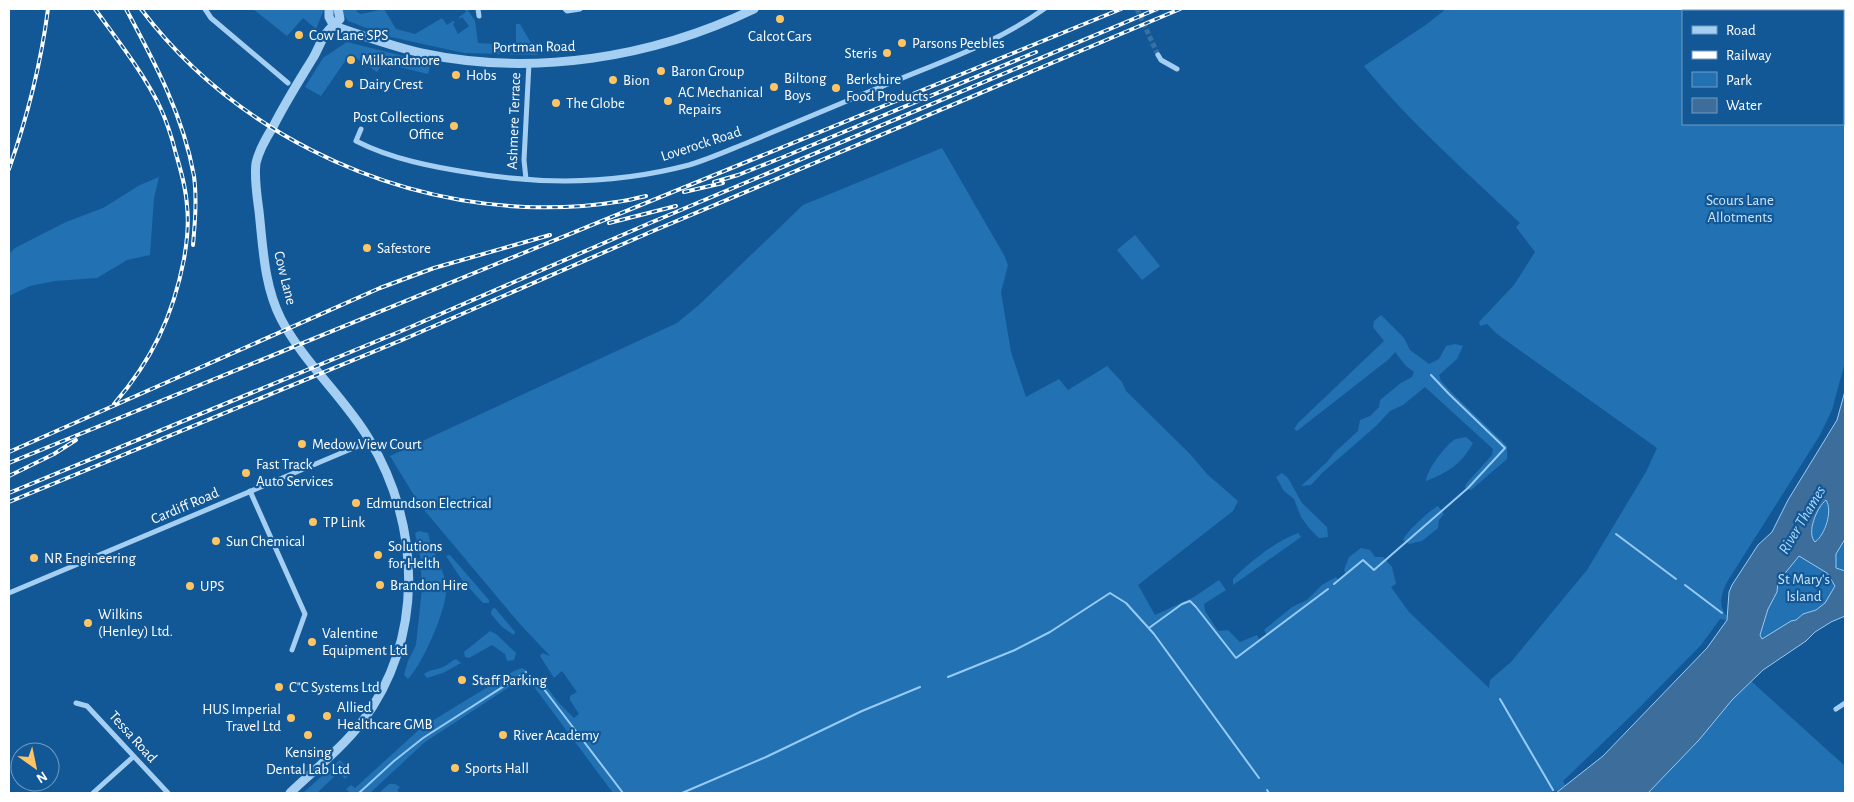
<svg xmlns="http://www.w3.org/2000/svg" width="1854" height="802" viewBox="0 0 1854 802" font-family="'Alegreya Sans',sans-serif">
	<rect width="100%" height="100%" fill="#135896"/>
	<!-- green -->
	<g fill="#2271b3" fill-rule="evenodd">
		<path d="M253,9H324L316,29L303,18L287,36Z"/>
		<path d="M342,9H356L357,12L361,14L384,9L396,29L415,34L442,18L447,25L453,21L455,22L453,24L458,34L469,26L462,17L460,19L459,17L466,12L464,9H467L475,21L478,43L516,45V24H520L538,55L464,53L391,37L348,21L344,15Z"/>
		<path d="M1446,9H1845V362L1832,410L1820,435L1727,582C1722,593 1717,606 1727,616L1726,620L1720,619L1701,645L1637,710L1563,781L1565,785L1559,790L1549,793H613L532,684L541,680L559,703L574,718L579,714L570,700V696L577,692L562,671L554,678L540,656L542,653L550,656L519,623L420,505L390,456L677,323L700,304L803,205L942,148L1004,255L1008,265L1001,292L1011,352L1026,397L1059,379L1068,390L1107,366L1122,382L1126,391L1190,454L1208,475L1238,501L1233,511L1138,585L1155,615L1194,597L1219,580L1226,590L1204,604L1205,611L1218,631L1228,630L1240,642L1257,635L1260,641L1267,636L1264,630L1292,607L1307,600L1322,585L1336,577L1339,581L1346,575L1344,570L1349,557L1361,548L1370,550L1375,557H1383L1392,567L1396,584L1391,587L1409,612L1489,688L1490,680L1511,662L1587,570L1646,472L1657,448L1497,334L1487,324L1480,326L1479,322L1514,285L1535,252L1516,227L1520,223C1467,172 1410,123 1364,66L1427,24ZM1683,11H1843V124H1683Z"/>
		<path d="M347,42L431,63L428,74L383,63L377,72L350,54L321,96L305,87L323,58Z"/>
		<path d="M159,177L154,198L150,255L127,260L97,278L55,281L30,286L9,296V254L15,248L66,222L103,208L140,185Z"/>
		<path d="M1135,235L1160,266L1142,280L1117,250Z"/>
		<path d="M1381,315L1404,338L1410,350L1429,364L1439,359L1446,346L1455,344L1463,346L1457,359L1439,375L1441,381L1452,393L1507,446V459L1471,490L1465,488L1466,484L1492,455L1493,449L1425,387L1403,405L1390,411L1376,426L1322,473L1311,485L1301,486L1327,462L1334,453L1358,431L1360,420L1370,416L1379,407L1380,400L1401,383L1412,377L1414,372L1406,366L1395,352L1389,359L1297,431L1294,429L1298,423L1384,341L1373,327L1374,321Z"/>
		<path d="M1466,437L1473,443C1462,464 1447,473 1426,481C1427,470 1444,447 1454,440C1457,438 1463,438 1466,437Z"/>
		<path d="M1282,473L1288,478L1302,503L1327,527L1328,537L1319,538L1309,528L1301,517L1294,499L1284,491L1276,477Z"/>
		<path d="M1826,500C1832,512 1825,534 1815,542C1806,533 1817,507 1826,500Z"/>
		<path d="M1438,506L1444,514L1439,520L1438,528L1422,541L1409,544L1403,540C1406,532 1430,510 1438,506Z"/>
		<path d="M419,531L428,533C431,551 443,566 446,584C450,603 422,666 408,679L404,675L408,661L416,645L422,588L420,556L415,533Z"/>
		<path d="M1298,533L1301,537L1233,585V579C1250,561 1275,542 1298,533Z"/>
		<path d="M1845,539V571L1836,568V554Z"/>
		<path d="M450,555L489,600V603H483L462,580L446,556Z"/>
		<path d="M1799,556L1827,573L1835,586L1825,603L1816,610L1803,614L1796,620L1791,621L1763,639L1760,635L1768,609L1777,592L1778,582Z"/>
		<path d="M495,608L515,632L514,635L502,627L491,614L492,609Z"/>
		<path d="M490,631L496,634L516,653L514,660L507,661L505,654L492,645L469,658L465,657L464,652Z"/>
		<path d="M456,659L461,663L443,673L427,678L424,674C430,669 438,670 445,666C450,663 451,661 456,659Z"/>
		<path d="M522,668L527,671L526,676L425,742L370,793H350L346,789L351,785L355,788L422,727L514,671Z"/>
		<path d="M1751,681L1845,766V793H1648L1699,740L1732,700Z"/>
		<path d="M340,760L351,772L345,779L339,772L317,793H303Z"/>
		<path d="M389,784H395L400,787L397,790L400,793H379Z"/>
	</g>
	<!-- water -->
	<path fill="#3d6e9b" stroke="#96cbf6" fill-rule="evenodd" d="M1845,391V539L1836,554V568L1845,571V616L1831,622L1815,632L1806,641L1763,670L1732,700L1699,740L1648,793H1556L1603,756L1707,648L1727,620L1729,592L1732,585L1758,545L1772,532L1788,500L1837,420ZM1826,500C1833,511 1825,535 1815,542C1806,533 1817,507 1826,500ZM1799,556L1827,573L1835,586L1825,603L1816,610L1803,614L1796,620L1791,621L1762,639L1760,635L1768,609L1777,592L1778,582Z"/>
	<g fill="none" stroke-linecap="round" stroke-linejoin="round">
		<!-- stream -->
		<g stroke="#96cbf6" stroke-width="2">
			<path d="M1616,534L1676,579"/>
			<path d="M1334,584L1363,560L1374,570L1468,488L1505,448L1449,394L1431,375"/>
			<path d="M1685,585L1722,613"/>
			<path d="M1149,628L1182,604L1190,601L1196,607L1236,658L1328,589"/>
			<path d="M948,677L1015,650L1050,632L1110,593L1126,603L1154,634L1259,778"/>
			<path d="M537,680L623,793"/>
			<path d="M1500,699L1553,790"/>
			<path d="M1267,790L1269,793"/>
			<path d="M359,793L394,761L423,738L526,672"/>
			<path d="M682,793L766,757L862,711L920,687"/>
		</g>
		<!-- minor-tunnel -->
		<path stroke="#3671a6" stroke-width="5" stroke-dasharray="5 2.5" stroke-linecap="butt" d="M1137,9L1158,55"/>
		<!-- minor -->
		<g stroke="#a4cff3" stroke-width="5">
			<path d="M205,9L211,18L288,83"/>
			<path d="M478,9L479,16"/>
			<path d="M565,9L567,11L580,9"/>
			<path d="M1158,55L1161,60L1177,69"/>
			<path d="M361,129L356,141C391,159 433,167 472,173C544,185 617,184 689,165C709,159 729,150 749,142C792,124 835,106 878,88C934,64 994,45 1044,9"/>
			<path d="M526,179L524,160L529,63"/>
			<path d="M250,491L305,614L292,650"/>
			<path d="M9,593L370,441"/>
			<path d="M76,703L87,706L168,793"/>
			<path d="M1836,709L1845,703"/>
			<path d="M93,793L133,757"/>
		</g>
		<!-- tertiary -->
		<g stroke="#a4cff3" stroke-width="9">
			<path d="M329,9V17L334,26"/>
			<path d="M334,26C363,36 391,46 421,53C533,77 652,58 754,9"/>
			<path d="M290,793C314,770 341,749 362,722C424,640 422,526 369,439C344,397 304,363 281,319C264,286 263,247 259,211C257,196 254,178 256,163C259,150 266,138 273,127C285,103 299,81 313,58C318,50 321,39 328,31C331,27 336,23 340,19L338,9"/>
		</g>
		<!-- rail casing -->
		<g stroke="#fff" stroke-width="4">
			<g id="rail">
				<path d="M95,9C118,41 143,72 160,107C167,122 172,138 176,154C181,171 186,188 187,206C189,223 187,242 184,259C173,316 152,360 114,404"/>
				<path d="M126,9C155,63 183,115 194,176C197,199 195,222 193,245"/>
				<path d="M141,9C231,128 377,200 525,207C555,208 587,207 616,202C626,201 636,198 646,196"/>
				<path d="M9,169C27,118 41,63 48,9"/>
				<path d="M714,182L738,175L781,158L1036,52"/>
				<path d="M684,192L723,183"/>
				<path d="M609,223L676,206"/>
				<path d="M9,452L380,288L434,268L550,235"/>
				<path d="M9,463L1121,9"/>
				<path d="M9,476L54,454L76,440"/>
				<path d="M9,493L399,332L650,223L1157,9"/>
				<path d="M9,502L402,340L653,231L1180,9"/>
			</g>
		</g>
		<!-- rail -->
		<use href="#rail" stroke="#135896" stroke-width="2" stroke-dasharray="5.5" stroke-linecap="butt"/>
	</g>
	<!-- markers -->
	<g fill="#ffc565" stroke="#135896" stroke-width="2">
		<circle cx="780" cy="19" r="5"/>
		<circle cx="299" cy="35" r="5"/>
		<circle cx="902" cy="43" r="5"/>
		<circle cx="887" cy="53" r="5"/>
		<circle cx="351" cy="60" r="5"/>
		<circle cx="661" cy="71" r="5"/>
		<circle cx="456" cy="75" r="5"/>
		<circle cx="613" cy="80" r="5"/>
		<circle cx="349" cy="84" r="5"/>
		<circle cx="774" cy="87" r="5"/>
		<circle cx="836" cy="88" r="5"/>
		<circle cx="668" cy="101" r="5"/>
		<circle cx="556" cy="103" r="5"/>
		<circle cx="454" cy="126" r="5"/>
		<circle cx="367" cy="248" r="5"/>
		<circle cx="302" cy="444" r="5"/>
		<circle cx="246" cy="473" r="5"/>
		<circle cx="356" cy="503" r="5"/>
		<circle cx="313" cy="522" r="5"/>
		<circle cx="216" cy="541" r="5"/>
		<circle cx="378" cy="555" r="5"/>
		<circle cx="34" cy="558" r="5"/>
		<circle cx="380" cy="585" r="5"/>
		<circle cx="190" cy="586" r="5"/>
		<circle cx="88" cy="623" r="5"/>
		<circle cx="312" cy="642" r="5"/>
		<circle cx="462" cy="680" r="5"/>
		<circle cx="279" cy="687" r="5"/>
		<circle cx="327" cy="716" r="5"/>
		<circle cx="291" cy="718" r="5"/>
		<circle cx="308" cy="735" r="5"/>
		<circle cx="503" cy="735" r="5"/>
		<circle cx="455" cy="768" r="5"/>
	</g>
	<g text-anchor="middle" dominant-baseline="central" stroke-width="4.5" stroke-linejoin="round" paint-order="stroke">
		<!-- poi labels -->
		<g font-size="15" fill="#fff" stroke="#135896" text-anchor="start">
			<text x="309" y="35">Cow Lane SPS</text>
			<text x="780" y="36" text-anchor="middle">Calcot Cars</text>
			<text x="912" y="43">Parsons Peebles</text>
			<text x="877" y="53" text-anchor="end">Steris</text>
			<text x="361" y="60">Milkandmore</text>
			<text x="671" y="71">Baron Group</text>
			<text x="466" y="75">Hobs</text>
			<text x="784" y="78">Biltong<tspan x="784" dy="17">Boys</tspan></text>
			<text x="846" y="79">Berkshire<tspan x="846" dy="17">Food Products</tspan></text>
			<text x="623" y="80">Bion</text>
			<text x="359" y="84">Dairy Crest</text>
			<text x="678" y="92">AC Mechanical<tspan x="678" dy="17">Repairs</tspan></text>
			<text x="566" y="103">The Globe</text>
			<text x="444" y="117" text-anchor="end">Post Collections<tspan x="444" dy="17">Office</tspan></text>
			<text x="377" y="248">Safestore</text>
			<text x="312" y="444">Medow View Court</text>
			<text x="256" y="464">Fast Track<tspan x="256" dy="17">Auto Services</tspan></text>
			<text x="366" y="503">Edmundson Electrical</text>
			<text x="323" y="522">TP Link</text>
			<text x="226" y="541">Sun Chemical</text>
			<text x="388" y="546">Solutions<tspan x="388" dy="17">for Helth</tspan></text>
			<text x="44" y="558">NR Engineering</text>
			<text x="390" y="585">Brandon Hire</text>
			<text x="200" y="586">UPS</text>
			<text x="98" y="614">Wilkins<tspan x="98" dy="17">(Henley) Ltd.</tspan></text>
			<text x="322" y="633">Valentine<tspan x="322" dy="17">Equipment Ltd</tspan></text>
			<text x="472" y="680">Staff Parking</text>
			<text x="289" y="687">C"C Systems Ltd</text>
			<text x="337" y="707">Allied<tspan x="337" dy="17">Healthcare GMB</tspan></text>
			<text x="281" y="709" text-anchor="end">HUS Imperial<tspan x="281" dy="17">Travel Ltd</tspan></text>
			<text x="513" y="735">River Academy</text>
			<text x="308" y="752" text-anchor="middle">Kensing<tspan x="308" dy="17">Dental Lab Ltd</tspan></text>
			<text x="465" y="768">Sports Hall</text>
		</g>
		<!-- street labels -->
		<g font-size="15" fill="#fff" stroke="#135896">
			<text transform="translate(534 47) rotate(-1)">Portman Road</text>
			<text transform="translate(514 121) rotate(-88)">Ashmere Terrace</text>
			<text transform="translate(701 144) rotate(-18)">Loverock Road</text>
			<text transform="translate(285 278) rotate(76)">Cow Lane</text>
			<text transform="translate(185 506) rotate(-23)">Cardiff Road</text>
			<text transform="translate(133 737) rotate(48)">Tessa Road</text>
		</g>
		<!-- park labels -->
		<g font-size="15" fill="#cce6fd" stroke="#135896">
			<text x="1740" y="200">Scours Lane<tspan x="1740" dy="17">Allotments</tspan></text>
			<text x="1804" y="579">St Mary's<tspan x="1804" dy="17">Island</tspan></text>
		</g>
		<!-- water labels -->
		<g font-size="16" font-style="italic" fill="#b0d8f9" stroke="#135896">
			<text transform="translate(1802 520) rotate(-59)">River Thames</text>
		</g>
	</g>
	<!-- border -->
	<rect width="1854" height="802" fill="none" stroke="#ffffff" stroke-width="20"/>
	<!-- legend -->
	<rect x="1682" y="10" width="162" height="115" fill="#135896" stroke="#719bc0"/>
	<rect x="1692" y="26" width="25" height="8" fill="#a4cff3" stroke="#719bc0"/>
	<text x="1726" y="35" font-size="15" fill="#ffffff">Road</text>
	<rect x="1692" y="51" width="25" height="8" fill="#ffffff" stroke="#719bc0"/>
	<text x="1726" y="60" font-size="15" fill="#ffffff">Railway</text>
	<rect x="1692" y="72" width="25" height="15" fill="#2271b3" stroke="#719bc0"/>
	<text x="1726" y="85" font-size="15" fill="#ffffff">Park</text>
	<rect x="1692" y="98" width="25" height="15" fill="#3d6e9b" stroke="#719bc0"/>
	<text x="1726" y="110" font-size="15" fill="#ffffff">Water</text>
	<!-- north arrow -->
	<g transform="translate(35 767) rotate(147)"><circle r="24" fill="#135896" stroke="#719bc0"/>
	<path d="M0-4L9 19L0 12L-9 19Z" fill="#ffc565"/>
	<text y="-8" font-size="14" font-weight="bold" text-anchor="middle" fill="#ffffff">N</text>
	</g>
</svg>
